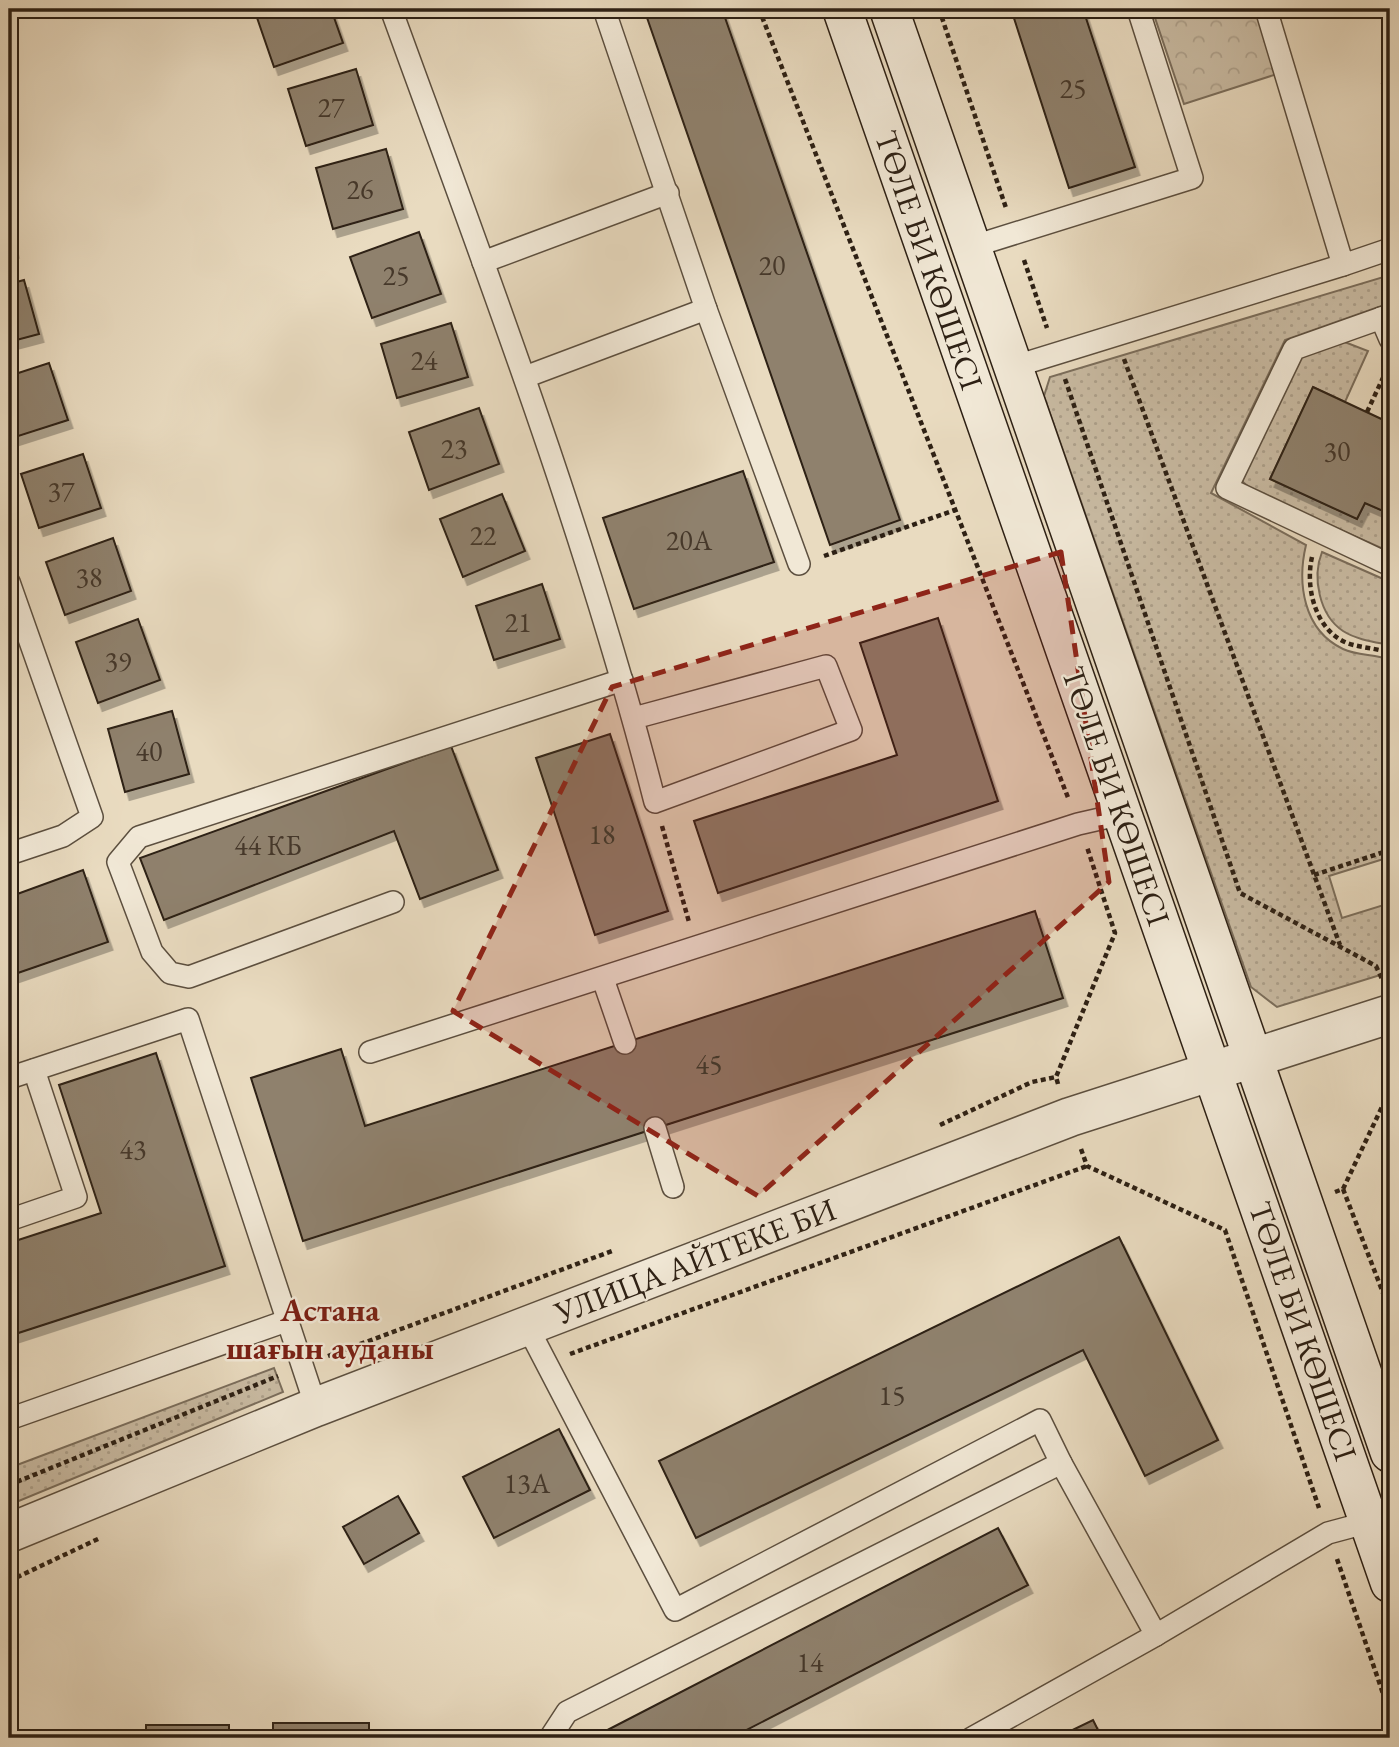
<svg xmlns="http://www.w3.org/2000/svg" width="1399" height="1747" viewBox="0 0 1399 1747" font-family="'EB Garamond',serif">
	<defs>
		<pattern id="grass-dots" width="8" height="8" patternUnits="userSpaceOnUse" patternTransform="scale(1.75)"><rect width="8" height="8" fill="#c9bba3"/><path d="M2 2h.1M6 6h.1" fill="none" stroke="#ada08b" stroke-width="1.8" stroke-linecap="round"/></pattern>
		<pattern id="park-crowns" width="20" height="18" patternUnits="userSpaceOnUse" patternTransform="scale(1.75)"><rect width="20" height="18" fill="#c9bba3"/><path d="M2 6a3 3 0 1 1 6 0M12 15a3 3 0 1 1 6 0" fill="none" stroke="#ada08b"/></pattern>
		<filter id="shadow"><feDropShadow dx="4.5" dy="8" stdDeviation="0" flood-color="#0004"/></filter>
	</defs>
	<rect width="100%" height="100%" fill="#e9dbc0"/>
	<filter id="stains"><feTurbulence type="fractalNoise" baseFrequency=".00286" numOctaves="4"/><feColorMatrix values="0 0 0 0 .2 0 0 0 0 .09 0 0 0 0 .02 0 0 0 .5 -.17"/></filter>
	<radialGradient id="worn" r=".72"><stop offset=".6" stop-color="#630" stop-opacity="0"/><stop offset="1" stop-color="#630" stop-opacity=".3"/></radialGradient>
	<!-- grass -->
	<g fill="url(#grass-dots)" stroke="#7b6e5c" stroke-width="2">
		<path d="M1390,275V303L1285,340L1211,493L1306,545C1297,583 1303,630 1343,649C1358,656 1375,654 1390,660V857L1329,876L1342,918L1390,903V972L1277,1007L1251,987L1044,396L1050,377Z"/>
		<path d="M1342,341L1368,351L1345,402L1313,387L1270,479L1357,519L1365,503L1390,514V552L1252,490L1243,482V475L1299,359L1304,354Z"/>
		<path d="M1322,552L1390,582V645C1375,642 1357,640 1343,631C1319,615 1312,577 1322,552Z"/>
		<path d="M274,1368L283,1392L9,1505V1468Z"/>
	</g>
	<!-- park -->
	<path fill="url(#park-crowns)" stroke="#7b6e5c" stroke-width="2" d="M1152,9H1255L1277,74L1184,104Z"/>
	<!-- building -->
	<g fill="#8f816d" stroke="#2d2014" stroke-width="2" filter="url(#shadow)">
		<path d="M254,9H331L343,43L274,67Z"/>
		<path d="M644,9H722L900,520L830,545Z"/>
		<path d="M1011,9H1083L1135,167L1069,188Z"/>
		<path d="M356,69L373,125L306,146L288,89Z"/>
		<path d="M1390,82V111L1382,84Z"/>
		<path d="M386,149L403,209L333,229L316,168Z"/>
		<path d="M9,232L14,250L9,252Z"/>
		<path d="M419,232L441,294L372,318L350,257Z"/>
		<path d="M24,280L39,334L9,342V284Z"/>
		<path d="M451,323L468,377L397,398L381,344Z"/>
		<path d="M49,363L68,420L9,439V376Z"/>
		<path d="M1313,387L1390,423V514L1365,503L1357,519L1270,479Z"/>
		<path d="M479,408L499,464L429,490L409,432Z"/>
		<path d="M83,454L101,508L39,528L21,474Z"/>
		<path d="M743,471L774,562L634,609L603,518Z"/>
		<path d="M502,494L525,551L463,577L440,519Z"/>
		<path d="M113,538L131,591L65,615L46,562Z"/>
		<path d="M542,584L560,639L494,660L476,606Z"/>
		<path d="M938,618L998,801L718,893L694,821L897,755L860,643Z"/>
		<path d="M138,619L160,680L98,703L76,642Z"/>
		<path d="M172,711L189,774L125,792L108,729Z"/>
		<path d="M610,734L668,911L595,935L536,758Z"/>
		<path d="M451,746L498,870L420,899L394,831L164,920L140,858Z"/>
		<path d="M83,870L108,942L9,976V897Z"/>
		<path d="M1035,911L1063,998L303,1241L251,1078L341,1049L365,1126Z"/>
		<path d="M156,1053L225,1266L9,1336V1243L101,1213L59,1085Z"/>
		<path d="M1119,1237L1218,1440L1145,1476L1083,1350L696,1538L659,1461Z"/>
		<path d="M559,1429L590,1490L494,1538L463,1477Z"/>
		<path d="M398,1496L419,1533L364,1564L343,1527Z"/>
		<path d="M998,1528L1028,1585L731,1738H592Z"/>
		<path d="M1093,1720L1102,1738H1056Z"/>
		<rect x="273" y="1723" width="96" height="15"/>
		<rect x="146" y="1725" width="83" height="13"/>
	</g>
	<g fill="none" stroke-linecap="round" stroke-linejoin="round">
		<!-- service casing -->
		<g stroke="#5c4f3f" stroke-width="24">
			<g id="service">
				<path d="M391,9C486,270 586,532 655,802L851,730L826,666L634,718"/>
				<path d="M604,9L706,309L799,564"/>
				<path d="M1266,9L1343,265L1390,249"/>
				<path d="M971,247L1192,178L1138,9"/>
				<path d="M483,262L668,193"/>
				<path d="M1390,315L1294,349L1227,488L1390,565"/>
				<path d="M1381,318L1390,339"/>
				<path d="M1013,367L1343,265"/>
				<path d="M525,377L706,309"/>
				<path d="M9,582L92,817L63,836L9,854"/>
				<path d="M393,902L189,977L170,973L152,952L118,862L139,837L622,680"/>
				<path d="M603,979L625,1043"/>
				<path d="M370,1052L1078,824L1122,814"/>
				<path d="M9,1078L188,1019L316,1407"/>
				<path d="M655,1128L673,1187"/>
				<path d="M9,1220L76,1197L34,1070"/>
				<path d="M527,1326L675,1610L1040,1420L1061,1463"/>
				<path d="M9,1419L289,1320"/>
				<path d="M550,1738L567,1712L1061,1463L1156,1635"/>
				<path d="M972,1738L1156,1635L1328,1533L1369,1522"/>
			</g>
		</g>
		<!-- minor casing -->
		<g stroke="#5c4f3f" stroke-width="41">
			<path id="minor" d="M9,1533L316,1407L1070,1117L1390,1014"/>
		</g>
		<!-- secondary casing -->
		<g stroke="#2d2014" stroke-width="41">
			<g id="secondary">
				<path d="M842,9L1390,1583"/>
				<path d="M889,9L1390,1453"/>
			</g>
		</g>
		<!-- path -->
		<g stroke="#2d2014" stroke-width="4.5" stroke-dasharray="5 3.5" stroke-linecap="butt">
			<path d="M759,9L1069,800"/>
			<path d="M939,9L1006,208"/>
			<path d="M1024,260L1047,328"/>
			<path d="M1124,359L1340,945"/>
			<path d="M1065,379L1240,893L1376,966L1382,979"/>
			<path d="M1367,412L1389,365"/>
			<path d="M824,556L955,510"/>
			<path d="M1312,557C1305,587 1315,630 1347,643C1361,648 1376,648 1390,653"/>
			<path d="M662,826L689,922"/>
			<path d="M1314,875L1390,850"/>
			<path d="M1058,1084L1056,1077L1115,933L1087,847"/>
			<path d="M940,1125L1032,1082L1056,1077"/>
			<path d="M1081,1149L1087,1166L1225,1230L1319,1508"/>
			<path d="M1343,1189L1390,1311"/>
			<path d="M1335,1192L1343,1189L1390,1090"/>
			<path d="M570,1354L1087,1166"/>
			<path d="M328,1356L612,1251"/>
			<path d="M9,1485L278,1376"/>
			<path d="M1337,1559L1390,1714"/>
			<path d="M9,1581L100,1538"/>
		</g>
		<!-- service -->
		<use href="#service" stroke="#f1e8d6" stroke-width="21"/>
		<!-- minor -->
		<use href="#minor" stroke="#f1e8d6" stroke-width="38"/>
		<!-- secondary -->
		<use href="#secondary" stroke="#f1e8d6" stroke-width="38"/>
	</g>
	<!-- marked area -->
	<path fill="#8f2418" fill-opacity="0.2" stroke="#8f2418" stroke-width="5" stroke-dasharray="14 9" stroke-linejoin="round" d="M1061,552L1109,882L758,1196L453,1011L612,687Z"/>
	<g text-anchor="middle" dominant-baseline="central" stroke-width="5" stroke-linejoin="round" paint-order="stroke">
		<!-- number labels -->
		<g font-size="28" fill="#46382a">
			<text x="1073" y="88">25</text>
			<text x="331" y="107">27</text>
			<text x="360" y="189">26</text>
			<text x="772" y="265">20</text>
			<text x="396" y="275">25</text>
			<text x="424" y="360">24</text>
			<text x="454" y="448">23</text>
			<text x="1337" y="451">30</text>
			<text x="61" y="491">37</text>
			<text x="483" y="535">22</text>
			<text x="689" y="540">20А</text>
			<text x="89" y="577">38</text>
			<text x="518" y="622">21</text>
			<text x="118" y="661">39</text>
			<text x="149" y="751">40</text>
			<text x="602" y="834">18</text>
			<text x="268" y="845">44 КБ</text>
			<text x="709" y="1064">45</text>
			<text x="133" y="1149">43</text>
			<text x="892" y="1395">15</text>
			<text x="527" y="1483">13A</text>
			<text x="810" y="1662">14</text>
		</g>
		<!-- street labels -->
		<g font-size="32" fill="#2d2014" stroke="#f1e8d6">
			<text transform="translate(929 260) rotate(71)">ТӨЛЕ БИ КӨШЕСІ</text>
			<text transform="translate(1116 796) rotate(71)">ТӨЛЕ БИ КӨШЕСІ</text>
			<text transform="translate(695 1261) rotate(-21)">УЛИЦА АЙТЕКЕ БИ</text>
			<text transform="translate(1303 1331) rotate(71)">ТӨЛЕ БИ КӨШЕСІ</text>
		</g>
		<!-- neighbourhood labels -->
		<g font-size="33" font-weight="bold" fill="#7a1f14" stroke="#f1e8d6">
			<text x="330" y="1309">Астана<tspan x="330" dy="38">шағын ауданы</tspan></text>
		</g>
	</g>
	<!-- margin -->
	<rect width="1399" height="1747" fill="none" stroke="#e9dbc0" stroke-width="35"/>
	<rect x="10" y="10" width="1378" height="1726" fill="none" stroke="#2d2014" stroke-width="3.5"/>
	<rect x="18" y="18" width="1364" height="1712" fill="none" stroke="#2d2014" stroke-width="2"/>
	<rect width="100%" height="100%" filter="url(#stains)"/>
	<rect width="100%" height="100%" fill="url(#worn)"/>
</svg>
